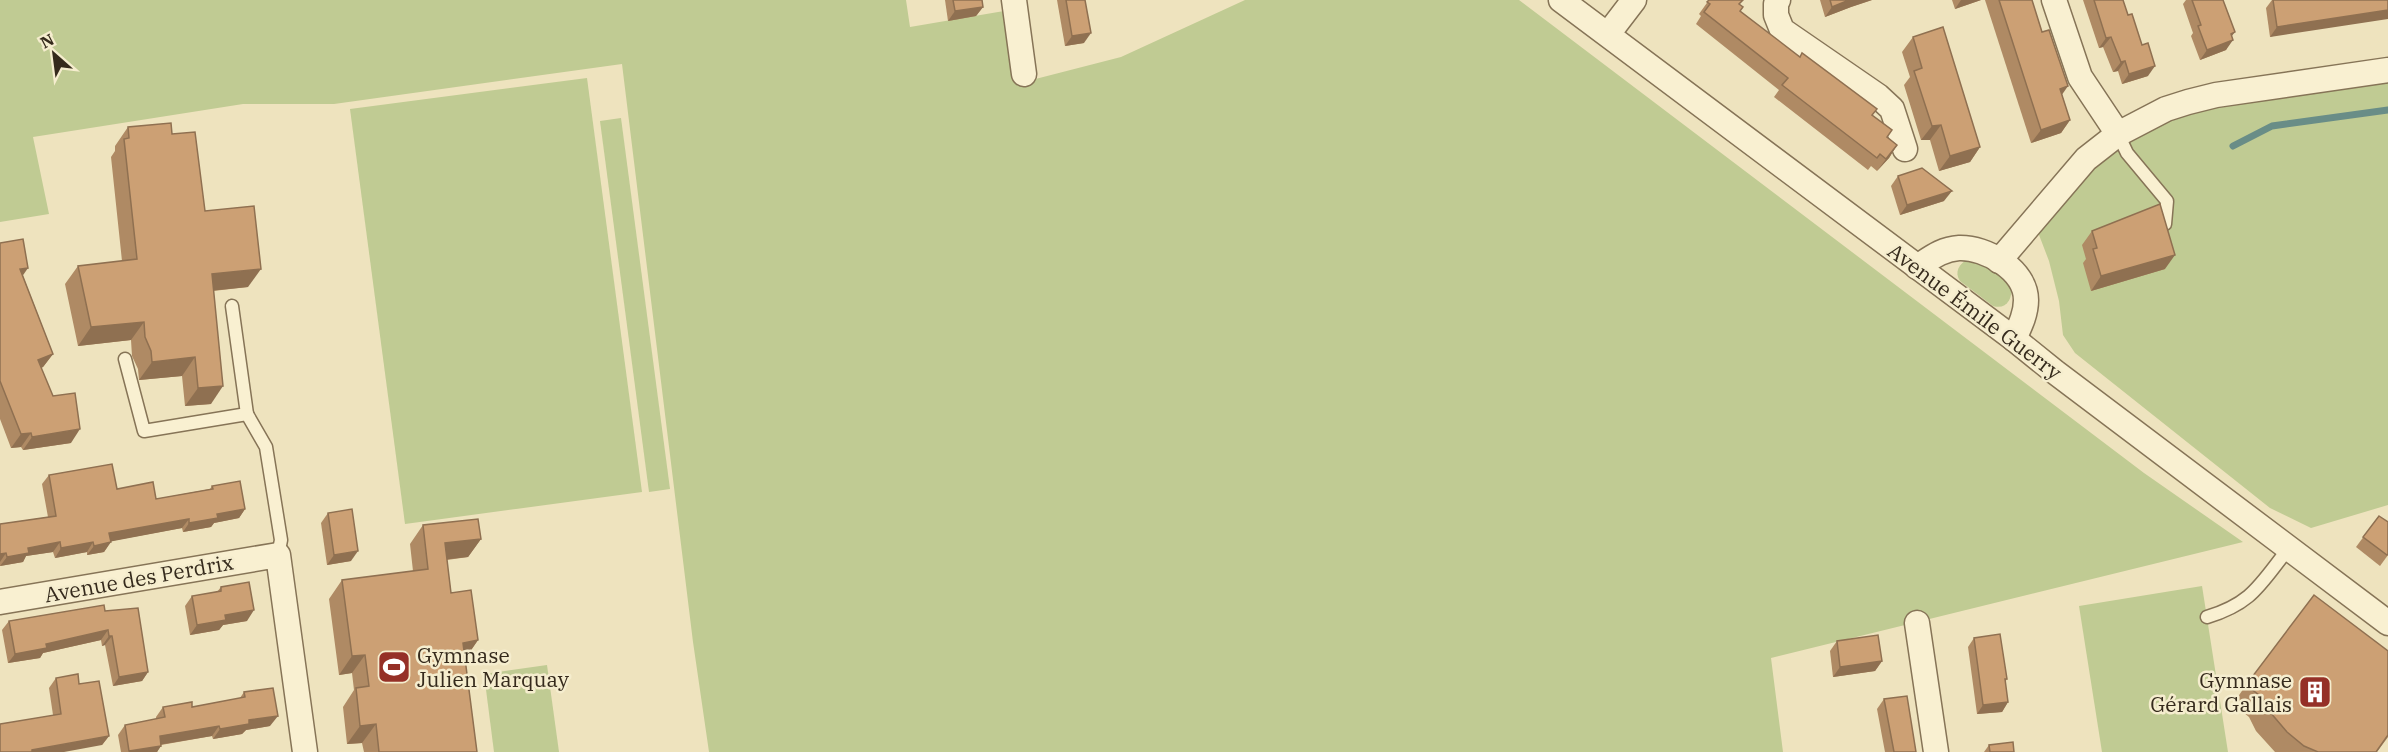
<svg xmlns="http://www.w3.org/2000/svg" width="2388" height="752" viewBox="0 0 2388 752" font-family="'IBM Plex Serif',serif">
	<rect width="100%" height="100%" fill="#eee3be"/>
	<!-- green -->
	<g fill="#c0cb93">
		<path d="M0,0H906L910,27L1004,11L1016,84L1121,57L1245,0H1519L2144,473L2243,542L1771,658L1783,752H709L693,642L622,64L334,104H243L33,137L49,214L0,222Z"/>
		<path d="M587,78L642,492L405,524L350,109Z"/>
		<path d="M2388,81V505L2311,528L2270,508L2075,353L2063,335L2059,301L2049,261L2036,227C2063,198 2089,168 2122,145C2186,100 2311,92 2388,81Z"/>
		<path d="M621,118L670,489L649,492L600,121Z"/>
		<path d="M1968,259L1990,264L2011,287C2013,299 2006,310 1993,306L1960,281C1954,272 1959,264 1968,259Z"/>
		<path d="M2202,586L2228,752H2102L2079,606Z"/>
		<path d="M547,665L559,752H494L484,674Z"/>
	</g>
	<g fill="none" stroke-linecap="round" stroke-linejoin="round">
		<!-- stream -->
		<path stroke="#698d87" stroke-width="7" d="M2233,146L2272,126L2388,110"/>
		<!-- lane casing -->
		<g stroke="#867457" stroke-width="15">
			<g id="lane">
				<path d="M2118,134L2127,153L2167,201L2165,224"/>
				<path d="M232,306L247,414"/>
				<path d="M125,359L144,431L247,414L266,447L281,540L278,555"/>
				<path d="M2207,617C2253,603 2260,584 2289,548"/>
			</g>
		</g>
		<!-- street casing -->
		<g stroke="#867457" stroke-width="27">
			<g id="street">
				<path d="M1014,0L1024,74"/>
				<path d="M1561,0L2014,339L2055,372L2388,623"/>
				<path d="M1778,0L1776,4V15L1782,30L1878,96L1892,109L1905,149"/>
				<path d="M2054,0L2080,77L2118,134"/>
				<path d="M1608,34L1634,0"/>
				<path d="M1999,261L2086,159L2118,134L2166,109L2188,102L2216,95L2388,70"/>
				<path d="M1917,267C1931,258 1942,249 1959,248C1986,247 2026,270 2026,300C2026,314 2020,326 2014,339"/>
				<path d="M0,602L278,555L305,752"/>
				<path d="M1917,623L1936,752"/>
			</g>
		</g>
		<!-- lane -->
		<use href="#lane" stroke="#f9f0d1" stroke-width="12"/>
		<!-- street -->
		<use href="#street" stroke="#f9f0d1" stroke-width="24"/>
	</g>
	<!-- wall -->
	<g fill="#af8a64">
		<path d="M945,0H982L983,7L976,16L948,21Z"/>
		<path d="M1057,0H1085L1084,43L1065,46Z"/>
		<path d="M1709,0L1740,4V11L1873,116L1887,137L1897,145L1889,158L1877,171L1871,166L1868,170L1774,97L1779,90L1696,24L1701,16L1699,14Z"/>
		<path d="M1820,0H1872L1851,7L1825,17Z"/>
		<path d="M1952,0H1981L1955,9Z"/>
		<path d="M1985,0H2032L2070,120L2061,133L2031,143Z"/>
		<path d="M2083,0H2123L2148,76L2122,84L2118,71L2113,72L2103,47L2099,48Z"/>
		<path d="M2186,0H2223L2232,36L2226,50L2200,60L2191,36L2193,33L2183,4Z"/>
		<path d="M2272,0H2388L2270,37L2266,8Z"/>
		<path d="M1913,37L1980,147L1970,162L1939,171L1930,140H1921L1904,85L1910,77L1902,52Z"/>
		<path d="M128,127L172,134L205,211L248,287L213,291L211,404L185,406L182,376L139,380L138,369L132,356L131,340L78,346L65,284L78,266L122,261L111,157L115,151V146Z"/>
		<path d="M1898,176L1944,201L1900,215L1891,186Z"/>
		<path d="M2092,231L2165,269L2091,291L2083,263L2086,259L2082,245Z"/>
		<path d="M0,243L23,276L53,354L43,367L41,368L71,443L23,450L21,447L11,448L0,419Z"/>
		<path d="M49,475L117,489L156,499L210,489L212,486L245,509L239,518L214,523L211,527L183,532L182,528L111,541L104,552L87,555V552L55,558L53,552L26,556L23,562L0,566V524L48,517L42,484Z"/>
		<path d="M328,513L351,561L327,565L321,523Z"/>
		<path d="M2379,516L2388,555L2380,566L2356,547Z"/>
		<path d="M423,525L481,539L468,557L447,560L451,593L478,640L465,659L477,752H364L362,743L347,744L343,707L354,690L352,673L339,675L329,599L342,580L413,571L410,544Z"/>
		<path d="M221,587L247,621L223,625L219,630L190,635L185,606L192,596L217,592Z"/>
		<path d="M105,611L148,672L142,681L113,686L105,645L102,646L101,640L43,653L40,658L8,663L2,630L9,621Z"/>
		<path d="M1974,638L2007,679L2005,682L2008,702L2002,712L1977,714L1968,647Z"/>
		<path d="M1837,641L1882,661L1875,671L1833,677L1830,651Z"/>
		<path d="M2388,651V737L2377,752H2275L2256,731L2249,717L2233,704L2246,685Z"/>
		<path d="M56,678L79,684L109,736L102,745L53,715L49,688Z"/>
		<path d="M244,692L270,726L246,730L242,734L213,739L212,736L161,745L157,752H121L118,735L125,725L156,719V717L163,707H192L240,698Z"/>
		<path d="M1884,699L1916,752H1885L1877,709Z"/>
		<path d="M1989,745L2014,752H1984Z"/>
	</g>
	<!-- shaded-wall -->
	<g fill="#8f7051">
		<path d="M1849,0H1872L1851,7L1825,17L1832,7Z"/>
		<path d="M1961,0H1981L1955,9Z"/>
		<path d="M983,7L976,16L948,21L955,11Z"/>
		<path d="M2388,10V19L2270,37L2277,27Z"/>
		<path d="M2235,32L2227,42L2233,40L2226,50L2200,60L2207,50Z"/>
		<path d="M1091,33L1084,43L1065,46L1072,36Z"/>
		<path d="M2111,37L2103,47L2099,48L2106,38Z"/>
		<path d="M2125,61L2118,71L2113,72L2121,62Z"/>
		<path d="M2155,66L2148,76L2122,84L2129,74Z"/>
		<path d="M2068,86L2059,99L2060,89Z"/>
		<path d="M2070,120L2061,133L2031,143L2041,130Z"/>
		<path d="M1941,125L1930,140H1921L1932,126Z"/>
		<path d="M1897,145L1889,158L1877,171L1886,159Z"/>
		<path d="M1980,147L1970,162L1939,171L1950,156Z"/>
		<path d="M1952,191L1944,201L1900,215L1907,205Z"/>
		<path d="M2175,255L2165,269L2091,291L2101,276Z"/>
		<path d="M28,268L19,281L20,269Z"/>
		<path d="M261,269L248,287L199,292L212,274Z"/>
		<path d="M144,322L131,340L78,346L91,327Z"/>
		<path d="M53,354L43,367L28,373L38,360Z"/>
		<path d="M195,357L182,376L139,380L152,362Z"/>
		<path d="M223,386L211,404L185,406L198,388Z"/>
		<path d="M80,429L71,443L23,450L32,437Z"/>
		<path d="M31,433L21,447L11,448L21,434Z"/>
		<path d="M245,509L239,518L214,523L211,527L183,532L189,523L217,514Z"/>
		<path d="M189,519L182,528L103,543L109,533Z"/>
		<path d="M481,539L468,557L432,561L445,543Z"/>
		<path d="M60,542L53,552L26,556L23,562L0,566L7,557L28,548Z"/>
		<path d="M93,542L87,552L55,558L61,548Z"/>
		<path d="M111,542L104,552L87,555L94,546Z"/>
		<path d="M358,551L351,561L327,565L334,555Z"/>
		<path d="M6,553L0,562V554Z"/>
		<path d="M254,610L247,621L223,625L219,630L190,635L197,625L225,615Z"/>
		<path d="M108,630L101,640L43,653L40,658L8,663L15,654L46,644Z"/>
		<path d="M109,636H112L105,645L102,646Z"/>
		<path d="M478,640L465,659L463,643Z"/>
		<path d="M365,655L352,673L339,675L352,656Z"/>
		<path d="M1882,661L1875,671L1833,677L1840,667Z"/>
		<path d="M148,672L142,681L113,686L119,677Z"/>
		<path d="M2008,702L2002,712L1977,714L1983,705Z"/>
		<path d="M278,716L270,726L246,730L242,734L213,739L220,729L249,720Z"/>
		<path d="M376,724L362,743L347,744L360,726Z"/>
		<path d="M219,726L212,736L152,746L160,736Z"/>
		<path d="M109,736L102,745L64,752H30L32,750Z"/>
		<path d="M161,746L157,752H129V751Z"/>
	</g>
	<!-- building -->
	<g fill="#cca074" stroke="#8f7051" stroke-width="1.5">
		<path d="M953,0H982L983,7L955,11Z"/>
		<path d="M1066,0H1085L1091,33L1072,36Z"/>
		<path d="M1709,0H1743L1739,4L1743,7L1740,11L1800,57L1802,53L1877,109L1872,115L1892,130L1887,137L1897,145L1886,159L1880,154L1877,158L1782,85L1788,78L1704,12L1710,4L1707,2Z"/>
		<path d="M1830,0H1849L1832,7Z"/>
		<path d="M1999,0H2032L2042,32L2049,30L2068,86L2060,89L2070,120L2041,130Z"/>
		<path d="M2094,0H2123L2128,15L2132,14L2142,45L2148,43L2155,66L2129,74L2125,61L2121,62L2111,37L2106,38Z"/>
		<path d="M2192,0H2223L2235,32L2231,34L2233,40L2207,50L2198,26L2201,25Z"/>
		<path d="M2273,0H2388V10L2277,27Z"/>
		<path d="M1943,27L1980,147L1950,156L1941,125L1932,126L1914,71L1922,68L1913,37Z"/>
		<path d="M171,123L172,134L195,132L205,211L254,206L261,269L212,274L223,386L198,388L195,357L152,362L151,351L145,337L144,322L91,327L78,266L137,259L124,139L129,138L128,127Z"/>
		<path d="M1922,168L1952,191L1907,205L1898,176Z"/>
		<path d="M2160,204L2175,255L2101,276L2093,249L2097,248L2092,231Z"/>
		<path d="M23,239L28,268L20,269L53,354L38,360L53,396L75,393L80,429L32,437L31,433L21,434L0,381V243Z"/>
		<path d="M112,464L117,489L153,482L156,499L213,489L212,486L240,481L245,509L217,514L218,518L189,523V519L109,533L111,542L94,546L93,542L61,548L60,542L28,548L29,553L7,557L6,553L0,554V524L56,516L49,475Z"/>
		<path d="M352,509L358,551L334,555L328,513Z"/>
		<path d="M2379,516L2388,522V554L2387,555L2363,537Z"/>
		<path d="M478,519L481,539L445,543L451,593L471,590L478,640L463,643L477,752H379L376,724L360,726L356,688L369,686L365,655L352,656L342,580L428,569L423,525Z"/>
		<path d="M249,582L254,610L225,615L226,620L197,625L192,596L221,591V587Z"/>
		<path d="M2314,595L2388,651V735L2376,752H2318L2304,746L2287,732L2270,712L2263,698L2246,685Z"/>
		<path d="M104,605L105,611L138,608L148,672L119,677L112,636H109L108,630L46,644L47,648L15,654L9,621Z"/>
		<path d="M2000,634L2007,679H2005L2008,702L1983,705L1974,638Z"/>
		<path d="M1878,635L1882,661L1840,667L1837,641Z"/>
		<path d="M78,674L79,684L99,681L109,736L32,750V752H0V724L61,714L56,678Z"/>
		<path d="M273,688L278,716L249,720V724L220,729L219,726L160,736L161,746L129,751L125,725L165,717L163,707L192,702V707L245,697L244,692Z"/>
		<path d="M1907,696L1916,752H1894L1884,699Z"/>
		<path d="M2013,742L2014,752H1990L1989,745Z"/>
	</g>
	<!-- icons -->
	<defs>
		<g id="stadium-square" transform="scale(1.725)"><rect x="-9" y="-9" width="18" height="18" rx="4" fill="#953027" stroke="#f5edce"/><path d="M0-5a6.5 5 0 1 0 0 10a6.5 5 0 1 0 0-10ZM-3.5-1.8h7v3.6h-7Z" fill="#fff"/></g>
		<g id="building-square" transform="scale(1.725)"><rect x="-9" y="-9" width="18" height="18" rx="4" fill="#953027" stroke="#f5edce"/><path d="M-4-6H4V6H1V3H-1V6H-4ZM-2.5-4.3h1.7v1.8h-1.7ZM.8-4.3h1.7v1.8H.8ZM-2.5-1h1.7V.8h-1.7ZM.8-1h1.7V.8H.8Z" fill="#fff"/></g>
	</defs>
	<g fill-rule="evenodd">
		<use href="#stadium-square" x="394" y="667"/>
		<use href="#building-square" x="2315" y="692"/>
	</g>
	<g text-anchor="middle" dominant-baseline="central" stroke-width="5" stroke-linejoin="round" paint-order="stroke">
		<!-- street labels -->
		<g font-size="21" fill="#352a1c" stroke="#f5edce">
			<text transform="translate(1975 311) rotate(37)">Avenue Émile Guerry</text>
			<text transform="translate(139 578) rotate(-10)">Avenue des Perdrix</text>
		</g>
		<!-- poi labels -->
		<g font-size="21" fill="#352a1c" stroke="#f5edce" text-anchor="start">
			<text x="417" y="655">Gymnase<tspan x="417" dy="24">Julien Marquay</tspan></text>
			<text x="2292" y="680" text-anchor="end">Gymnase<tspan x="2292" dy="24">Gérard Gallais</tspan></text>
		</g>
	</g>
	<!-- north arrow -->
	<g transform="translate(54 54) rotate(332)" stroke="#f5edce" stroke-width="4.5" paint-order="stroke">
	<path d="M0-4.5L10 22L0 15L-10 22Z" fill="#352a1c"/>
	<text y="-9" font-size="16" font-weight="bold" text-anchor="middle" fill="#352a1c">N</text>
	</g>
</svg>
